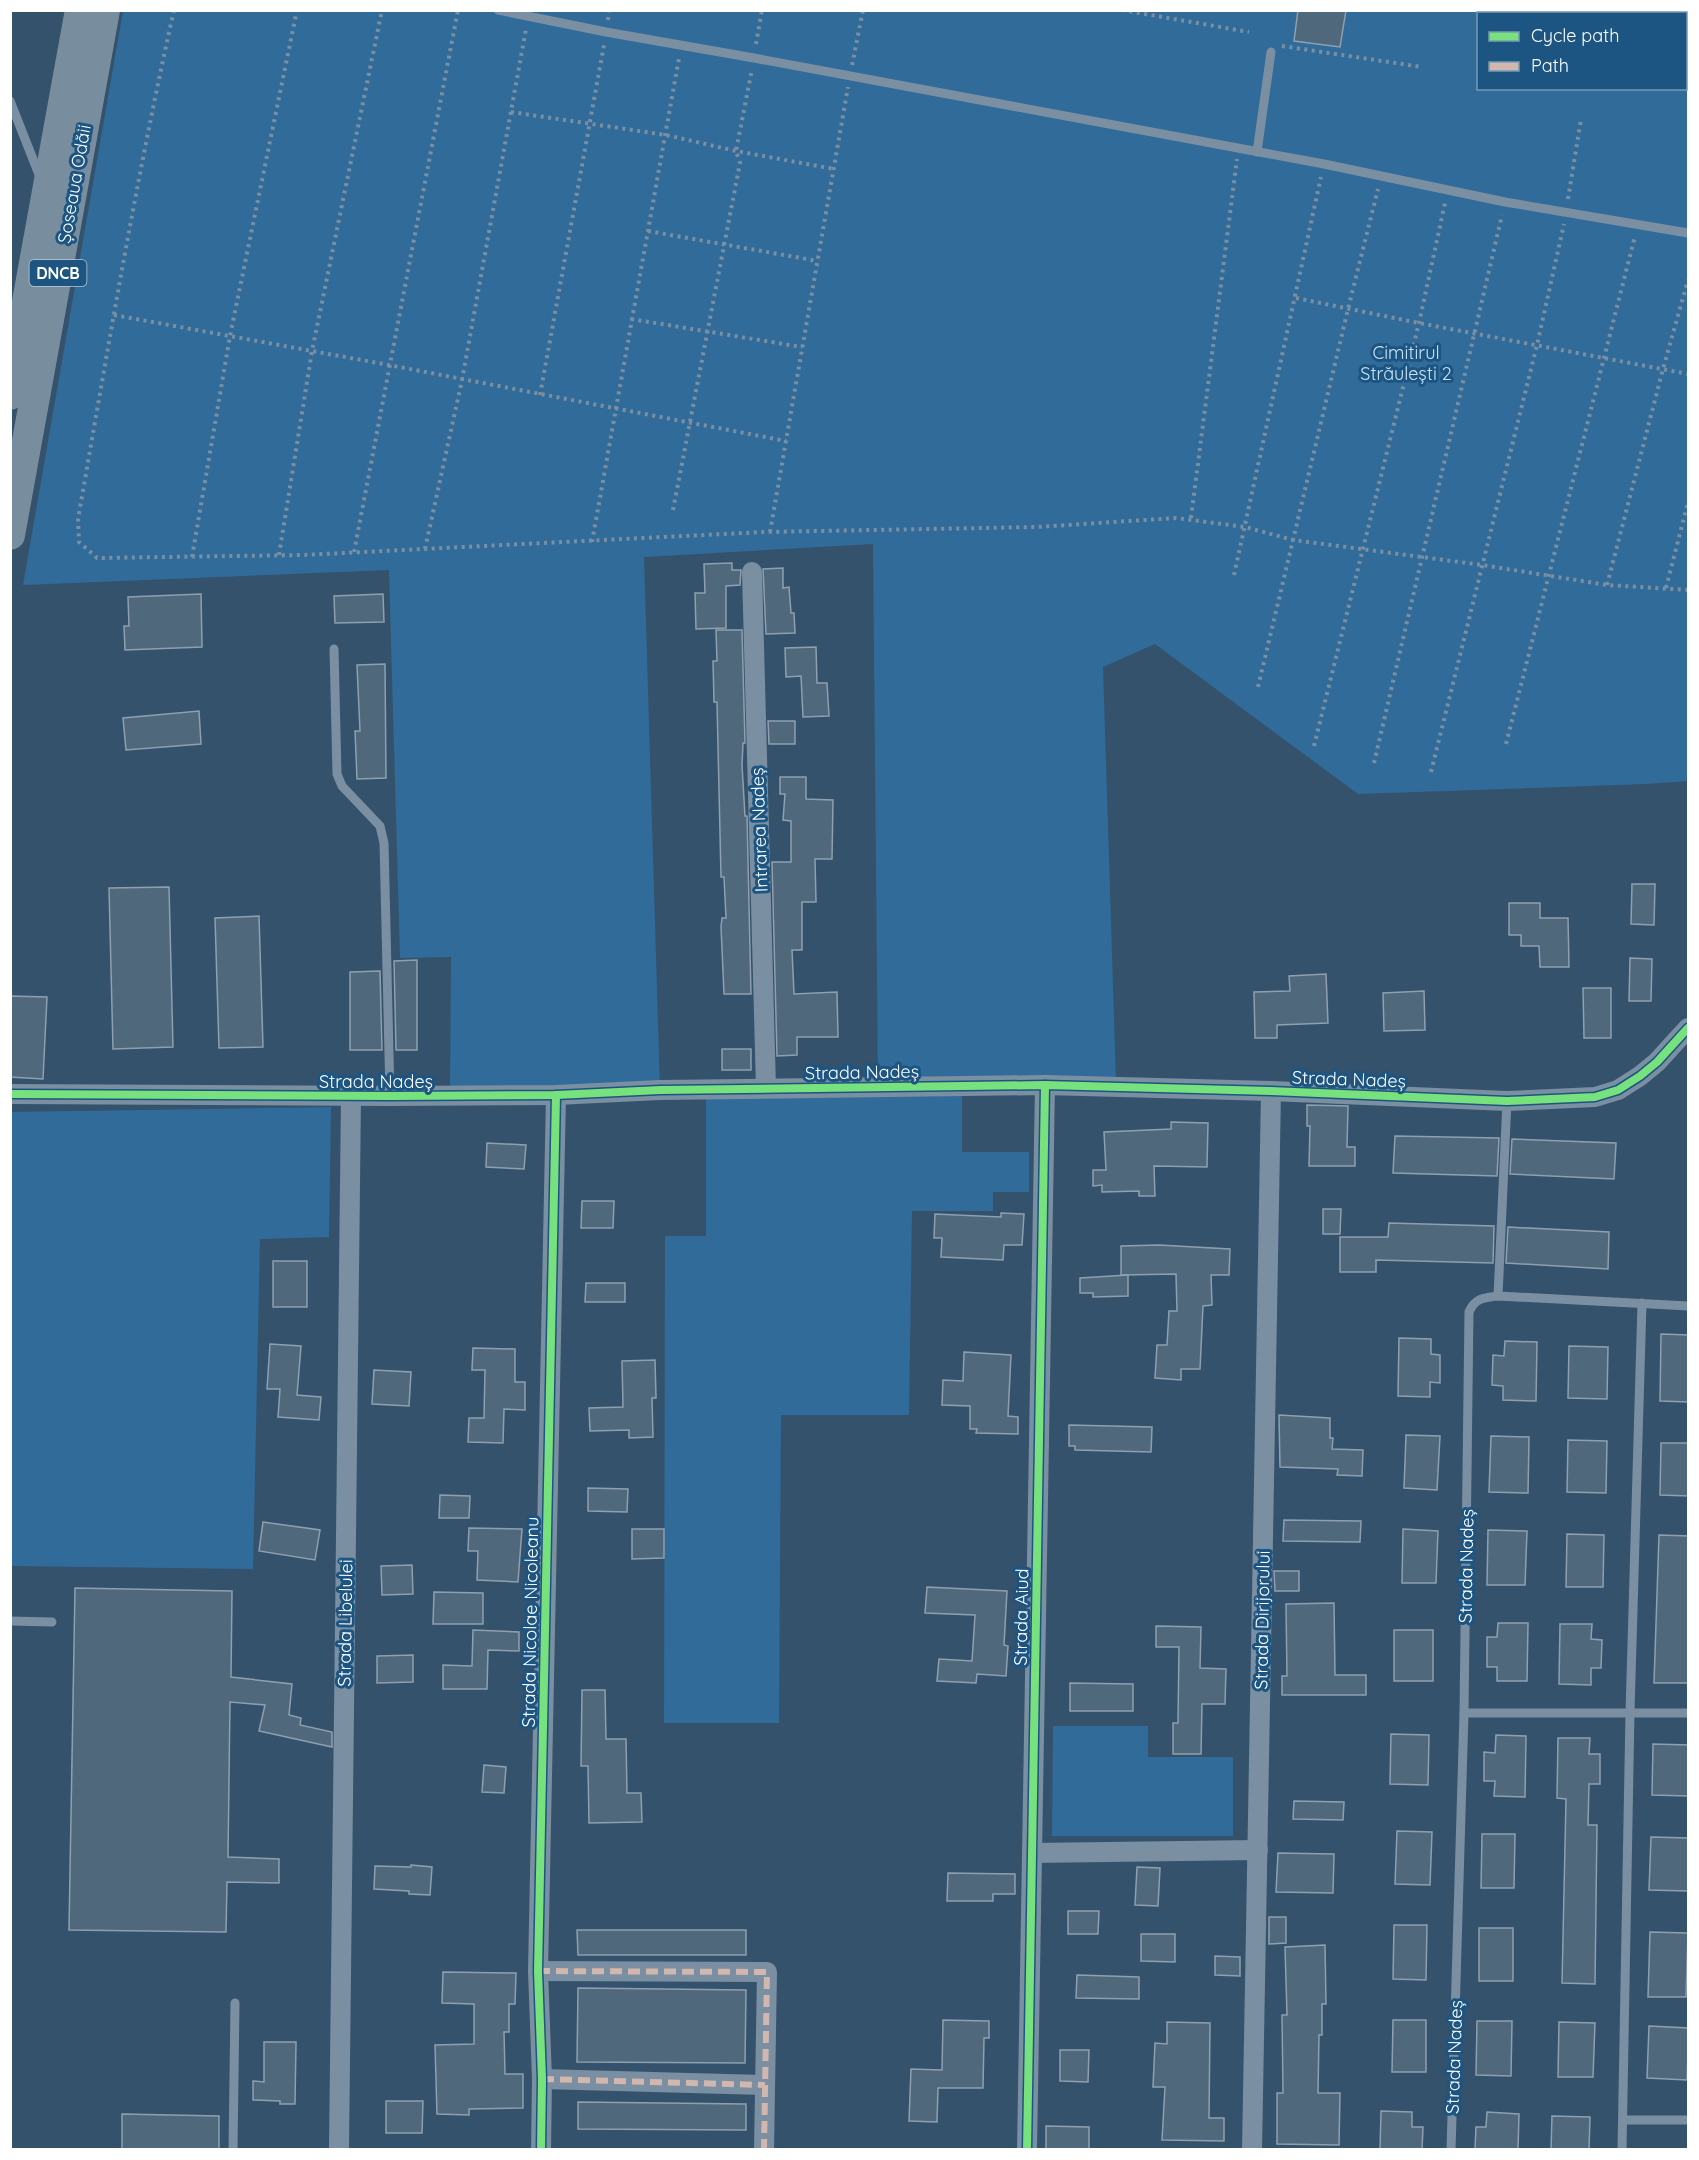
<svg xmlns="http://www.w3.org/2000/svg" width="1699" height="2160" viewBox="0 0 1699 2160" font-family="Quicksand,sans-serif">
	<rect width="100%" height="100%" fill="#34526b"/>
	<!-- green -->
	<g fill="#316b9a" fill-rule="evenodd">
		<path d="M123,11H1688V781L1646,784L1358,794L1155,644L1103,667L1116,1082L878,1087L873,544L644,557L660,1090L450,1096L451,957L400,958L389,570L23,585ZM1478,14H1686V88H1478Z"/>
		<path d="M706,1096H962V1152H1029V1192H993V1211H912L909,1415H781L779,1723H664L665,1236H706Z"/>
		<path d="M331,1107L329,1237L260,1239L253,1569L11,1566V1112Z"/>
		<path d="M1053,1726H1148V1757H1233V1836H1052Z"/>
	</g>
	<!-- building -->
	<g fill="#50687c" stroke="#8ea0af" stroke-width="1.5">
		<path d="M1298,10H1346L1340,47L1294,41Z"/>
		<path d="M732,563V570H741L740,585L726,586V628L696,629L695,593H705L704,564Z"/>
		<path d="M783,568V588L789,587L791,613H794L795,633L766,634L763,569Z"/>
		<path d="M201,594L202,647L125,650L124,626H129L128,597Z"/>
		<path d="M383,594L384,622L335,623L334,596Z"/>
		<path d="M716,630H742L745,743H743L742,765L745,816H747L751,994H724L721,927L722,918H726L724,877H721L717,702H714L713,661H717Z"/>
		<path d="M816,647L817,683H827L829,716L803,717L801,676L786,677L785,648Z"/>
		<path d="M385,664L386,778L357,779L355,731H360L357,665Z"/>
		<path d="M199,711L201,744L126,750L123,718Z"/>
		<path d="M768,721H795V744H769Z"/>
		<path d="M780,777H806V799L833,800L832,859H815L816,902H802V950H792L794,994L837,992L838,1037H797V1055L777,1056L772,862H791V821L783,820L785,794H780Z"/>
		<path d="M1632,884H1655L1654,925L1631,924Z"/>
		<path d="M169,887L173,1047L113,1049L109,888Z"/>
		<path d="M1509,903H1540V918H1568L1569,967H1540L1539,946H1521V935H1509Z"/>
		<path d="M259,916L263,1047L219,1048L215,918Z"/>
		<path d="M1630,958L1652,959L1651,1001H1629Z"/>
		<path d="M417,960V1050H396L394,961Z"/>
		<path d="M380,971L382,1050H350V972Z"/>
		<path d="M1326,974L1328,1023L1277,1025V1038H1255L1254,992L1290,991L1289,976Z"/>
		<path d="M1583,988H1611V1038H1584Z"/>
		<path d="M1424,991L1425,1030L1384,1031L1383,993Z"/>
		<path d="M10,996L47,997L43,1079L10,1077Z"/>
		<rect x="722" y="1049" width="29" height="21"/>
		<path d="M1307,1105L1348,1106L1347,1147H1355V1166H1309L1310,1126H1307Z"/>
		<path d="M1171,1122L1208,1123L1207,1167L1154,1166L1155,1196H1139V1191L1102,1192V1185L1093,1186V1170H1106L1104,1132L1171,1129Z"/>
		<path d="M1395,1136L1499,1138L1497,1176L1393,1173Z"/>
		<path d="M1512,1139L1616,1143L1614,1179L1510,1174Z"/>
		<path d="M487,1143L526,1145L524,1169L486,1167Z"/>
		<path d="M582,1201H614L613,1228H581Z"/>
		<path d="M1323,1209H1341L1340,1234H1323Z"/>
		<path d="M1001,1213L1024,1214L1022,1245H1004L1003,1260L941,1257L942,1238H934L935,1214L1001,1217Z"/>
		<path d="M1389,1223L1494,1226L1493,1263L1376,1260V1272H1340V1237H1388Z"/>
		<path d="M1508,1227L1609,1232L1608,1269L1506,1263Z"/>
		<path d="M1159,1245L1230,1249L1229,1275H1211L1212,1305L1203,1306L1200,1369H1181V1380L1155,1378L1157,1345H1167L1169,1311H1177L1176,1274L1121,1275V1246Z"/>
		<rect x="273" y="1261" width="34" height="46"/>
		<path d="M1128,1275V1296L1093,1297V1293H1080V1278Z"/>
		<path d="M586,1283H625V1302H585Z"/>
		<path d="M1661,1334L1689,1335V1402L1660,1401Z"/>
		<path d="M1399,1338L1431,1339V1354L1440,1355V1383L1430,1382V1397L1398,1396Z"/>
		<path d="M1505,1341L1537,1342L1536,1401L1503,1400V1386L1492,1385L1493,1355L1504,1356Z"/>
		<path d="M270,1344L301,1346L297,1395L321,1397L319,1420L278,1417L280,1389H267Z"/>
		<path d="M1569,1346L1608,1347L1607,1399L1568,1398Z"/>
		<path d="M473,1348L515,1349V1382H525V1410L504,1409L503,1443L468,1442L469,1418H484L485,1370H472Z"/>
		<path d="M964,1352L1011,1355L1008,1416L1018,1417V1434L976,1433L977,1429H970V1406L942,1405L943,1380L963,1381Z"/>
		<path d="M655,1360L656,1398H652L653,1437L629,1438V1430L590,1431L589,1408L623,1407L622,1361Z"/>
		<path d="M374,1370L411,1372L409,1406L372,1404Z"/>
		<path d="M1279,1415L1330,1418V1438H1333L1332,1449L1363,1450L1362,1476L1337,1475L1338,1469L1280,1467Z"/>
		<path d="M1069,1425L1152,1427L1151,1452L1075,1450V1446H1069Z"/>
		<path d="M1406,1435L1440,1436L1437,1490L1404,1488Z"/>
		<path d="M1491,1436L1529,1437L1528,1493L1489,1492Z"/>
		<path d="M1568,1440L1607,1441L1606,1493L1567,1492Z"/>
		<path d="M1661,1443H1689V1496L1660,1495Z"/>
		<path d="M588,1488L628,1489L627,1512L588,1511Z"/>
		<path d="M440,1495L470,1496L469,1518H439Z"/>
		<path d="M1284,1520L1361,1521L1360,1542L1283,1541Z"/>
		<path d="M263,1522L320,1530L315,1560L259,1551Z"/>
		<path d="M469,1528L522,1529L518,1582L477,1580L478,1551H468Z"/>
		<path d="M632,1529H664V1558L632,1559Z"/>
		<path d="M1403,1529L1438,1531L1436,1583H1402Z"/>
		<path d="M1488,1530L1527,1531L1525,1585H1487Z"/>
		<path d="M1567,1534L1604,1535L1603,1587H1566Z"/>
		<path d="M1659,1535L1689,1536V1683H1654Z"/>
		<path d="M412,1565L413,1594L382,1595L381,1566Z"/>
		<path d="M1274,1571H1299V1591H1275Z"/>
		<path d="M927,1587L1007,1591L1004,1645L1008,1646L1006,1676L977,1674L976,1683L937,1681L939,1659L972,1661L975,1615L925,1613Z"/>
		<path d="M75,1588L232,1591L231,1677L292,1684L289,1715L301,1718L300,1725L332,1732V1747L259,1731L265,1705L230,1702L228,1857L279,1859V1883L227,1882L226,1932L69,1930Z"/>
		<path d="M434,1592L483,1593V1624H433Z"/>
		<path d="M1334,1603L1335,1675H1366V1695H1282V1676H1287L1286,1604Z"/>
		<path d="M1498,1623H1528L1527,1681H1497V1667H1487V1637H1497Z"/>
		<path d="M1560,1624H1592L1591,1639L1602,1640L1601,1668H1591V1685L1559,1684Z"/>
		<path d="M1156,1626L1201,1627L1200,1668L1226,1669L1225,1704H1202L1201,1754H1173V1723H1178L1179,1647H1156Z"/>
		<path d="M473,1630L519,1632V1651L488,1650L487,1689H443V1665L472,1666Z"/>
		<rect x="1394" y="1630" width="39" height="51"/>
		<path d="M413,1655V1682L377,1683V1656Z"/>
		<path d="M1070,1683L1133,1684V1711H1070Z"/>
		<path d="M582,1690H605L606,1739H626L627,1793H641L642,1822L589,1823L588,1766H581Z"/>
		<path d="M1391,1734L1429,1735L1428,1785L1390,1784Z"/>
		<path d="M1496,1735L1526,1736L1525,1797L1494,1796L1495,1781H1484V1752L1495,1753Z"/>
		<path d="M1558,1738H1590L1589,1754H1600V1784H1589L1588,1825H1597L1595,1984L1562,1983L1566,1799L1557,1798Z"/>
		<path d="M1653,1744L1689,1745V1796L1652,1795Z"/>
		<path d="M484,1765L506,1767L504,1793L482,1792Z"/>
		<path d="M1294,1801L1344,1802L1343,1820L1293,1819Z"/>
		<path d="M1397,1831L1432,1832L1430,1885L1395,1884Z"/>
		<path d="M1482,1834H1515L1514,1888H1481Z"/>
		<path d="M1651,1837L1689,1838L1688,1891L1649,1890Z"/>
		<path d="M1278,1853L1334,1854L1333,1893L1276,1892Z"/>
		<path d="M411,1865L432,1867L430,1895L409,1894V1891L374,1889L375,1866L411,1867Z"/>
		<path d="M1137,1867L1160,1868L1158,1906L1135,1905Z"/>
		<path d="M948,1873L1015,1874V1894H993V1901H947Z"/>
		<path d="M1068,1911H1099L1098,1934H1068Z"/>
		<path d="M1269,1917H1286V1943L1269,1944Z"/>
		<path d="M1394,1925H1427L1426,1980L1393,1979Z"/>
		<rect x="1479" y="1928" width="34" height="53"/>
		<path d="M577,1930H746V1955H578Z"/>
		<path d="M1650,1932L1688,1933L1686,1997H1648Z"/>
		<path d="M1141,1934H1175V1962L1141,1961Z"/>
		<path d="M1325,1945L1326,2004H1322V2035H1319L1318,2093H1340L1339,2145L1277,2144V2093H1283L1282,2015H1287L1285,1947Z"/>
		<path d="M1215,1956L1240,1957V1976L1215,1975Z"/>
		<path d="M443,1972L516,1973L515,2004H509V2032H504L505,2074H523V2108L469,2109V2115L437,2114L435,2045L474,2044V2004L442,2003Z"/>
		<path d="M1077,1975L1139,1977V1999L1076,1998Z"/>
		<path d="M578,1988L746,1990L745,2063L577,2062Z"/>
		<path d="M943,2020L989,2021V2038H984L983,2088H938L937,2122L909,2121L911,2069L942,2070Z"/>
		<path d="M1393,2020H1426V2072H1392Z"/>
		<path d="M1477,2021H1512L1511,2076L1476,2075Z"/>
		<path d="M1167,2022L1210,2023L1209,2118H1224V2141L1162,2140L1165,2087H1153L1155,2043L1167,2044Z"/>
		<path d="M1559,2022L1595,2023L1593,2077H1558Z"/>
		<path d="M1649,2026L1689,2028L1687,2080L1647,2078Z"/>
		<path d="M264,2042H296L295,2104H280V2101L253,2100V2081L264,2082Z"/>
		<path d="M1060,2050H1089L1088,2082L1060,2081Z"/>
		<path d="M386,2101H423L422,2133H386Z"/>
		<path d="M578,2102L746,2104V2130L578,2129Z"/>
		<path d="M1381,2111L1412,2112V2127H1423L1422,2150H1380Z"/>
		<path d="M1487,2112L1519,2114L1518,2150H1475L1476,2127H1486Z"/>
		<path d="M122,2114L219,2116V2150H122Z"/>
		<path d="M1552,2116L1590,2117L1589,2150H1551Z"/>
		<path d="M1046,2126L1089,2127V2150H1046Z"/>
	</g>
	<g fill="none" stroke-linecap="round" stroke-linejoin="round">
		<!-- path -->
		<g stroke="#7a8fa1" stroke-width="4" stroke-dasharray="3 4.5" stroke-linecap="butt">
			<path d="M174,10C136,179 108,349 78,519L79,542L97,558L303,555L764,532L1036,527L1176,518L1245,527L1293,540L1482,565L1607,585L1688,590"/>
			<path d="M1122,10L1249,32"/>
			<path d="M608,20L609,10"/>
			<path d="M756,44L762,10"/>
			<path d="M1282,46L1422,67"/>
			<path d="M852,65L863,10"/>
			<path d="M511,112L666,135L736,151L834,169"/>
			<path d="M1568,199L1581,119"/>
			<path d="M648,231L818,261"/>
			<path d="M1296,298L1419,323L1688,374"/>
			<path d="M114,315L389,365L786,441"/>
			<path d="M631,319L802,347"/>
			<path d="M540,395L604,45"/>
			<path d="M673,510L740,163L736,151L752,69"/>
			<path d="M1191,518L1237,159"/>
			<path d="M770,532L848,87"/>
			<path d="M592,542L679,58"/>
			<path d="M425,549L462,380L526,29"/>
			<path d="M354,552L458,10"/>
			<path d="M279,555L312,351L382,10"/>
			<path d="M192,557L230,336L297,10"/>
			<path d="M1234,575L1321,177"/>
			<path d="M1607,585L1663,369L1688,280"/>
			<path d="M1666,588L1688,502"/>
			<path d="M1258,687L1348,309L1378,189"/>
			<path d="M1506,744L1635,236"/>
			<path d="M1314,746L1419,323L1445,203"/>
			<path d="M1374,763L1502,215"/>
			<path d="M1431,772L1537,345L1564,224"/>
		</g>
		<!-- lane -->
		<g stroke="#7a8fa1" stroke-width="9">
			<path d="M498,10L606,32L754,58L1324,164L1505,202L1688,233"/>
			<path d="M10,101L40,177"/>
			<path d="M1257,152L1271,52"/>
			<path d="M334,649L337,774L342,786L380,826L384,843L390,1096"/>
			<path d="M1498,1296L1507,1101"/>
			<path d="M10,1621L52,1622"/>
			<path d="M1464,1713H1688"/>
			<path d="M1623,2120H1688"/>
			<path d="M233,2150L235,2003"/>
			<path d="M1451,2150L1464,1713L1469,1312C1475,1298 1483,1298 1498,1296L1688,1306"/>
			<path d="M1622,2150L1630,1712L1642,1303"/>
		</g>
		<!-- street -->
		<g stroke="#7a8fa1" stroke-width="20">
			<path d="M752,572L766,1088"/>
			<path d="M10,1094L390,1096L556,1095L660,1090L1045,1085L1271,1091L1507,1101L1595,1097L1618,1090L1640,1076L1657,1062L1688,1028"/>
			<path d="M1032,1853L1258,1850"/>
			<path d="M538,1971L767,1972L764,2150"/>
			<path d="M542,2079L765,2085"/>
			<path d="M339,2150L351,1096"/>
			<path d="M541,2150L542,2079L538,1971L556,1095"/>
			<path d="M1027,2150L1045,1085"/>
			<path d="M1252,2150L1271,1091"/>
		</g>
		<!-- primary -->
		<g stroke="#788e9f" stroke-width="30">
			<path d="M10,395L80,10"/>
			<path d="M10,535L105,10"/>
		</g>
		<!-- quiet -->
		<g stroke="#d1b7ad" stroke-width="6" stroke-dasharray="12 6" stroke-linecap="butt">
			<path d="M538,1971L767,1972L764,2150"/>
			<path d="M542,2079L765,2085"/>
		</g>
		<!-- cycleway casing -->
		<g stroke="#1d5582" stroke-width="11">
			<g id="cycleway">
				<path d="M10,1094L390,1096L556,1095L660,1090L1045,1085L1271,1091L1507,1101L1595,1097L1618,1090L1640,1076L1657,1062L1688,1028"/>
				<path d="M541,2150L542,2079L538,1971L556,1095"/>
				<path d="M1027,2150L1045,1085"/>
			</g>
		</g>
		<!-- cycleway -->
		<use href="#cycleway" stroke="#77e17e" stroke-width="8"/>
	</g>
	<g text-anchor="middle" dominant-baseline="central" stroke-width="6" stroke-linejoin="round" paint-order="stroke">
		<!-- shield labels -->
		<rect fill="#1d5582" stroke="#bbccda" stroke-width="1.5" x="29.5" y="260" width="57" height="26" rx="4.5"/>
		<g font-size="16" font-weight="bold" fill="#fff">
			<text x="58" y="273">DNCB</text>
		</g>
		<!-- street labels -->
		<g font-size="18" fill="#fff" stroke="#1d5582">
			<text transform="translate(74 184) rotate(-80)">Șoseaua Odăii</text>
			<text transform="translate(759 830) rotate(-92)">Intrarea Nadeș</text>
			<text transform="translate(862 1072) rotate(-1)">Strada Nadeș</text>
			<text transform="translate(1349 1079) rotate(2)">Strada Nadeș</text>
			<text x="376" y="1081">Strada Nadeș</text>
			<text transform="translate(1466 1566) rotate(-89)">Strada Nadeș</text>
			<text transform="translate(1021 1617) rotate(-89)">Strada Aiud</text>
			<text transform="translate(1262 1620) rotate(-89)">Strada Dirijorului</text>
			<text transform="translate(530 1622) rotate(-89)">Strada Nicolae Nicoleanu</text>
			<text transform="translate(345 1623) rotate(-89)">Strada Libelulei</text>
			<text transform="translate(1454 2057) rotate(-88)">Strada Nadeș</text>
		</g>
		<!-- park labels -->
		<g font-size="18" fill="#c7e2f7" stroke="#1d5582">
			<text x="1406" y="352">Cimitirul<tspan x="1406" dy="21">Străulești 2</tspan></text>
		</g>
	</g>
	<!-- border -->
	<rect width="1699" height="2160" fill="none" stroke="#ffffff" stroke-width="24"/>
	<!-- legend -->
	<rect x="1477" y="12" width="210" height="78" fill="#1d5582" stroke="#7799b4" stroke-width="1.5"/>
	<rect x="1489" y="32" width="30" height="9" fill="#77e17e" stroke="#7799b4" stroke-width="1.5"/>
	<text x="1531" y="42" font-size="18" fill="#ffffff">Cycle path</text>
	<rect x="1489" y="62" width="30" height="9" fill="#d1b7ad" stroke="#7799b4" stroke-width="1.5"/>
	<text x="1531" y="72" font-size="18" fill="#ffffff">Path</text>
</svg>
